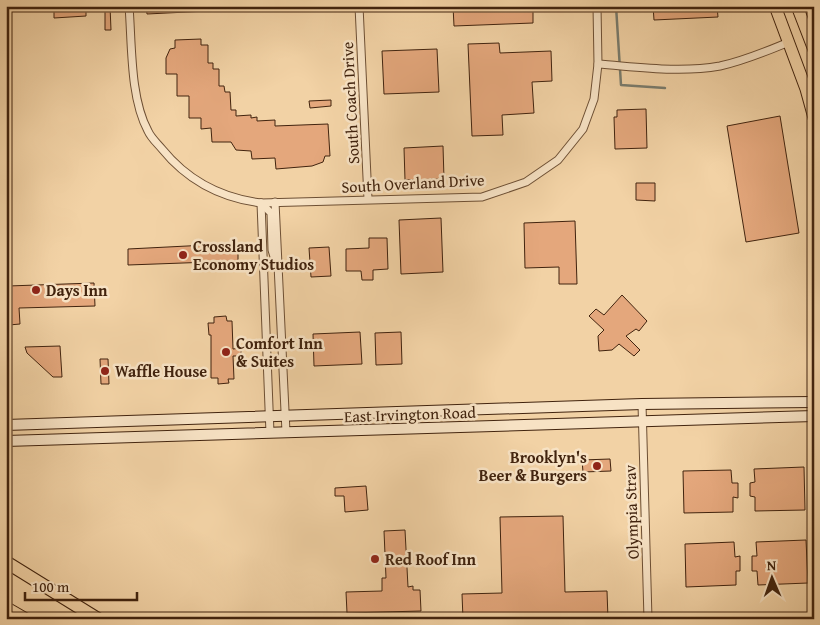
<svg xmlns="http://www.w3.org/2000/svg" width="820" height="625" viewBox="0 0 820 625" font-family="'Gentium Book Plus',serif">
	<rect width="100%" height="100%" fill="#f2d2a5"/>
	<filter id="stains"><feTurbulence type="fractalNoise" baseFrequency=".004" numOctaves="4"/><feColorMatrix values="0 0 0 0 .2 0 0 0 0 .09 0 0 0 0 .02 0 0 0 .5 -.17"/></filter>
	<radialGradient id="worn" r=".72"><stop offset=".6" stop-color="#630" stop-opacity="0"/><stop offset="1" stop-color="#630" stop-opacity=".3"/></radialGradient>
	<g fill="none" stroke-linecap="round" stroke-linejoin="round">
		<!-- stream -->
		<path stroke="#787b6d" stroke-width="2.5" d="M616,6L621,85L665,88"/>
	</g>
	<!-- building -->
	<g fill="#e4a77c" stroke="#41230e">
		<path d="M54,6H86V16L54,18Z"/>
		<path d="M105,6H110L111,30H105Z"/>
		<path d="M146,6H207V11L147,14Z"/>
		<path d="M453,6H533V23L454,26Z"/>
		<path d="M653,6H717L718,17L654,20Z"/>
		<path d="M201,39V45H208V63H213V69H219V86H224L225,92H230L231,110H236V116L251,115V118L257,117V121L275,120V126L328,124L330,156H325L323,162L312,166L276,169L275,158L252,159L251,151L236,150L231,142H212L211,128L201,129V118H189V96H177V74H166V58L170,49L175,48V40Z"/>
		<path d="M499,43L500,53L551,51L552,81L532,82L534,113L502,115L503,135L472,136L468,44Z"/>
		<path d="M437,49L439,92L384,94L382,51Z"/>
		<path d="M331,100V106L310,108L309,101Z"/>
		<path d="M646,109L647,148L615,149L614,117H617V110Z"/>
		<path d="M780,116L799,233L746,242L727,126Z"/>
		<path d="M443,146L444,179L405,180L404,148Z"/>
		<path d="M636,183H655V201L636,200Z"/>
		<path d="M441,218L443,272L401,274L399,220Z"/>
		<path d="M575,221L577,284H559V267L525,268L524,223Z"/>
		<path d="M369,238H387L388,269L373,270V280H362L361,271H346V249L369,248Z"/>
		<path d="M207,245V247L238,246V261L128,265V249Z"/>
		<path d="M329,247L331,276L311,277L309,248Z"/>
		<path d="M94,283L95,306L19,308L20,324L9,325L8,286Z"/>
		<path d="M622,295L647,321L639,331L636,329L626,336L640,350L634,356L619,344L612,350L599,351L598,336L604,330L589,316L596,309L604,315Z"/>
		<path d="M226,316L227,321H232L233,349L241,348V356H233L234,379H228L229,383L218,384V378H211V335H209L208,323H214V317Z"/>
		<path d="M360,332L362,364L314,366L313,334Z"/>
		<path d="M401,332L402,364L376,365L375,333Z"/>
		<path d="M60,346L62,377H53L27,353L25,347Z"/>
		<path d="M100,359H108L109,384H101Z"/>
		<path d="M610,459L611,471L583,472L582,460Z"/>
		<path d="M804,467L805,510L755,511V497L750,496V483L755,482L754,469Z"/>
		<path d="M731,470L732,483H738V498L733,497V512L684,513L683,471Z"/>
		<path d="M366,486L368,510L345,512L344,496H335V488Z"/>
		<path d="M563,516L565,592L607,591L608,619H463L462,594L502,593L500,517Z"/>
		<path d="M405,530L408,587L413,586V590H420L421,611L347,613L346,592L382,591V578H386L384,531Z"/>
		<path d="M806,540L808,583L758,585L757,571H752V556H757L756,542Z"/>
		<path d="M734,542L735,557L740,556V571H736V585L686,587L685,544Z"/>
	</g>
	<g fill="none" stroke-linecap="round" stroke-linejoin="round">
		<!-- minor casing -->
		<g stroke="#6d4f34" stroke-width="9">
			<g id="minor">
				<path d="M129,6C132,44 130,98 148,131C151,138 158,144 162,149C188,181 221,198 261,203L482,197L526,182L558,160L583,129L594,99L598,64L597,6"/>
				<path d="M359,6L368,199"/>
				<path d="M598,64C639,67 680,73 720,66C744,61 767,51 789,42"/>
				<path d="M275,202L286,432"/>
				<path d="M261,203L270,433"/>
				<path d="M261,203L271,213L272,250L275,260"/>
				<path d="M642,404L648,619"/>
			</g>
		</g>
		<!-- secondary casing -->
		<g stroke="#41230e" stroke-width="12">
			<g id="secondary">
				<path d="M6,425L642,404L814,402"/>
				<path d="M6,441L814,416"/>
			</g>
		</g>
		<!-- primary casing -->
		<g stroke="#41230e" stroke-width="13">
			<g id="primary">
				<path d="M775,6L806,89L814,118"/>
				<path d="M797,6L814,50"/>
			</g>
		</g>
		<!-- motorway casing -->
		<g stroke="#41230e" stroke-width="14">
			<g id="motorway">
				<path d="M6,562L98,619"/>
				<path d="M6,608L25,619"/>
			</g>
		</g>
		<!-- minor -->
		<use href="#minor" stroke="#f7e2c4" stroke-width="7"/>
		<!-- secondary -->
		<use href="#secondary" stroke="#f7e2c4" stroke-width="10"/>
		<!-- primary -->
		<use href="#primary" stroke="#f2d2a5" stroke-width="11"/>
		<!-- motorway -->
		<use href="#motorway" stroke="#f2d2a5" stroke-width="12"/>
	</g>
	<!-- markers -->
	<g fill="#8f2418" stroke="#f7e2c4" stroke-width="2">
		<circle cx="183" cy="255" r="5"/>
		<circle cx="36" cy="290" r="5"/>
		<circle cx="226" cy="352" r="5"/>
		<circle cx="105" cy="371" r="5"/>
		<circle cx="597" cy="466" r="5"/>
		<circle cx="375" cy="559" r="5"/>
	</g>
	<g text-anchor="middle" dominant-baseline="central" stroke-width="5" stroke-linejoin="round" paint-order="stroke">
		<!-- street labels -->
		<g font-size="16" fill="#41230e" stroke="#f7e2c4">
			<text transform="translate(350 103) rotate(-93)">South Coach Drive</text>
			<text transform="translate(413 183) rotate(-3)">South Overland Drive</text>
			<text transform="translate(410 414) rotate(-2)">East Irvington Road</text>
			<text transform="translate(631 512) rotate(-92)">Olympia Strav</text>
		</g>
		<!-- poi labels -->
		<g font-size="16" font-weight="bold" fill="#41230e" stroke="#f7e2c4" text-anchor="start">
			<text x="193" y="246">Crossland<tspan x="193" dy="18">Economy Studios</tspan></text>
			<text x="46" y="290">Days Inn</text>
			<text x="236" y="343">Comfort Inn<tspan x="236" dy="18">&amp; Suites</tspan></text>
			<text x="115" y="371">Waffle House</text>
			<text x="587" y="457" text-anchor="end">Brooklyn's<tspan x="587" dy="18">Beer &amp; Burgers</tspan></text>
			<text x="385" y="559">Red Roof Inn</text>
		</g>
	</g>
	<!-- margin -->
	<rect width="820" height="625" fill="none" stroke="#f2d2a5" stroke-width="25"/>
	<rect x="8" y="8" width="805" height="610" fill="none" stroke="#41230e" stroke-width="2.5"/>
	<rect x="12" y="12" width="795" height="600" fill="none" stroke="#41230e"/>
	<!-- north arrow -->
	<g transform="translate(772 578) rotate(358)" stroke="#f7e2c4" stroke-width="4" paint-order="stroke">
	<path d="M0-4L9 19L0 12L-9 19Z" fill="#41230e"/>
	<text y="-8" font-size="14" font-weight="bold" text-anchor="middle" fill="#41230e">N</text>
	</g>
	<!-- scale -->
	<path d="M25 592v8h112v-8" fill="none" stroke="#41230e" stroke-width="2.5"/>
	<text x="32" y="592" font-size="15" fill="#41230e" stroke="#f7e2c4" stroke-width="4" paint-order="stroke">100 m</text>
	<rect width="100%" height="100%" filter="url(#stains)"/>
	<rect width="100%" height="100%" fill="url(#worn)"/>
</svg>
